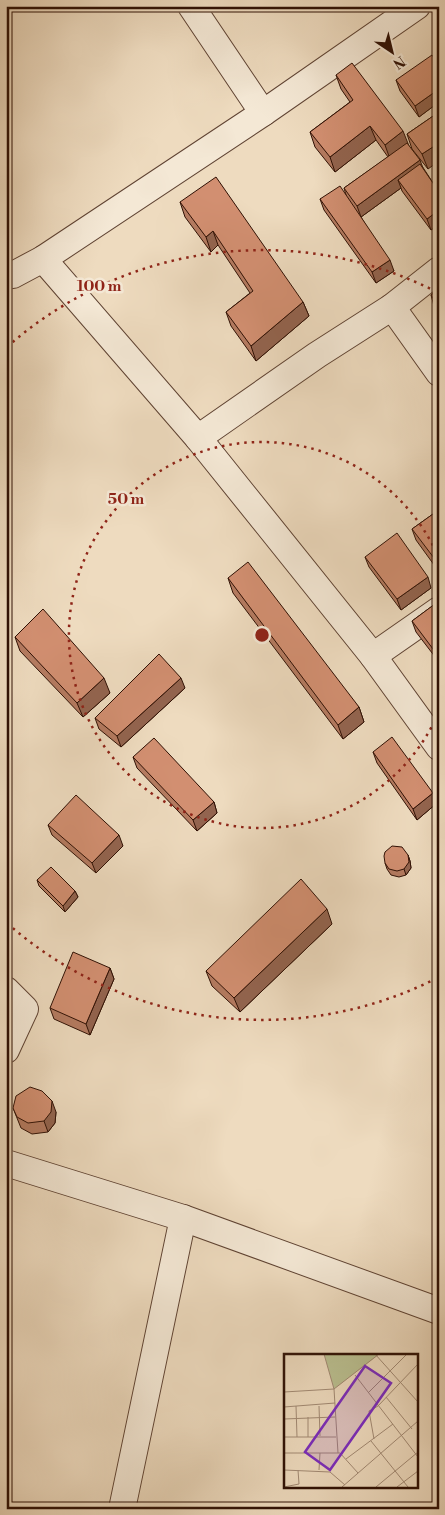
<svg xmlns="http://www.w3.org/2000/svg" width="445" height="1515" viewBox="0 0 445 1515" font-family="'Libre Bodoni',serif">
	<rect width="100%" height="100%" fill="#eedbbf"/>
	<filter id="stains"><feTurbulence type="fractalNoise" baseFrequency=".004" numOctaves="4"/><feColorMatrix values="0 0 0 0 .2 0 0 0 0 .09 0 0 0 0 .02 0 0 0 .5 -.17"/></filter>
	<radialGradient id="worn" r=".72"><stop offset=".6" stop-color="#630" stop-opacity="0"/><stop offset="1" stop-color="#630" stop-opacity=".3"/></radialGradient>
	<g fill="none" stroke-linecap="round" stroke-linejoin="round">
		<!-- minor casing -->
		<g stroke="#5f4333" stroke-width="28">
			<g id="minor">
				<path d="M191,6L263,113"/>
				<path d="M43,259L198,438L373,656L439,747"/>
				<path d="M6,276L13,275L43,259L263,113L417,6"/>
				<path d="M392,307L439,373"/>
				<path d="M198,438L317,355L392,307L439,270"/>
				<path d="M373,656L439,610"/>
				<path d="M6,990L25,1009L6,1050"/>
				<path d="M6,1163L183,1218L439,1311"/>
				<path d="M122,1509L183,1218"/>
			</g>
		</g>
		<!-- minor -->
		<use href="#minor" stroke="#f4e8d5" stroke-width="26"/>
	</g>
	<!-- wall -->
	<g fill="#b57b61" stroke="#2f1004">
		<path d="M439,65V102L419,117L400,91L396,80Z"/>
		<path d="M336,75L409,146L439,192V224L431,230L402,191L401,188L361,217L394,271L376,283L324,210L320,199L346,195L344,188L388,157L376,140L335,172L315,147L310,132L350,102L341,89Z"/>
		<path d="M439,112L428,169L412,149L407,134Z"/>
		<path d="M180,202L303,302L309,316L256,361L231,326L226,312L250,293L218,245L211,252L185,217Z"/>
		<path d="M439,289V312L434,306L431,295Z"/>
		<path d="M433,514L437,569L416,540L412,529Z"/>
		<path d="M365,557L431,588L401,610L369,567Z"/>
		<path d="M228,578L359,707L364,722L343,739L233,593Z"/>
		<path d="M439,601V662L416,632L412,621Z"/>
		<path d="M15,637L110,693L83,717L20,651Z"/>
		<path d="M185,688L121,747L99,729L95,718Z"/>
		<path d="M373,752L433,793L437,803L417,820L377,763Z"/>
		<path d="M133,757L214,802L217,813L197,831L137,768Z"/>
		<path d="M48,825L123,846L96,873L52,835Z"/>
		<path d="M408,855L410,861L411,868L406,875L399,877L391,875L387,869L385,863Z"/>
		<path d="M37,880L75,891L78,897L65,912L39,886Z"/>
		<path d="M332,924L240,1012L212,986L206,971Z"/>
		<path d="M110,968L114,979L90,1035L54,1019L50,1008Z"/>
		<path d="M13,1108L56,1112L55,1123L48,1132L32,1134L21,1128Z"/>
	</g>
	<!-- shaded-wall -->
	<g fill="#93644f" stroke="#2f1004">
		<path d="M439,89V102L419,117L415,106Z"/>
		<path d="M370,126L376,140L335,172L330,157Z"/>
		<path d="M403,131L409,146L390,159L385,145Z"/>
		<path d="M439,143V161L428,169L422,154Z"/>
		<path d="M420,160L424,171L398,180L401,188L361,217L357,206Z"/>
		<path d="M439,210V224L431,230L427,219Z"/>
		<path d="M213,231L218,245L211,252L206,237Z"/>
		<path d="M390,260L394,271L376,283L372,272Z"/>
		<path d="M303,302L309,316L256,361L251,346Z"/>
		<path d="M439,554V568L437,569L434,558Z"/>
		<path d="M428,577L431,588L401,610L397,599Z"/>
		<path d="M104,678L110,693L83,717L77,703Z"/>
		<path d="M181,678L185,688L121,747L117,736Z"/>
		<path d="M359,707L364,722L343,739L338,725Z"/>
		<path d="M433,793L437,803L417,820L413,809Z"/>
		<path d="M214,802L217,813L197,831L193,820Z"/>
		<path d="M119,835L123,846L96,873L92,863Z"/>
		<path d="M408,855L410,861L411,868L406,875L404,869Z"/>
		<path d="M75,891L78,897L65,912L63,906Z"/>
		<path d="M327,909L332,924L240,1012L234,998Z"/>
		<path d="M110,968L114,979L90,1035L86,1024Z"/>
		<path d="M52,1101L56,1112L55,1123L48,1132L44,1121Z"/>
	</g>
	<!-- building -->
	<g fill="#d28f71" stroke="#2f1004">
		<path d="M432,55L439,65V89L415,106L396,80Z"/>
		<path d="M352,63L403,131L385,145L370,126L330,157L310,132L353,100L336,75Z"/>
		<path d="M439,112V143L422,154L407,134Z"/>
		<path d="M407,143L420,160L357,206L344,188Z"/>
		<path d="M420,164L439,192V210L427,219L398,180Z"/>
		<path d="M216,177L303,302L251,346L226,312L253,291L213,231L206,237L180,202Z"/>
		<path d="M340,186L390,260L372,272L320,199Z"/>
		<path d="M439,289V307L431,295Z"/>
		<path d="M433,514L439,522V554L434,558L412,529Z"/>
		<path d="M397,533L428,577L397,599L365,557Z"/>
		<path d="M248,562L359,707L338,725L228,578Z"/>
		<path d="M439,601V657L412,621Z"/>
		<path d="M43,609L104,678L77,703L15,637Z"/>
		<path d="M159,654L181,678L117,736L95,718Z"/>
		<path d="M392,737L433,793L413,809L373,752Z"/>
		<path d="M154,738L214,802L193,820L133,757Z"/>
		<path d="M76,795L119,835L92,863L48,825Z"/>
		<path d="M392,846L402,847L408,855L409,862L404,869L397,871L389,869L385,863L384,856L385,852Z"/>
		<path d="M51,867L75,891L63,906L37,880Z"/>
		<path d="M301,879L327,909L234,998L206,971Z"/>
		<path d="M73,952L110,968L86,1024L50,1008Z"/>
		<path d="M30,1087L42,1091L52,1101L51,1112L44,1121L28,1123L17,1117L13,1108L16,1096Z"/>
	</g>
	<!-- distance rings -->
	<g fill="none" stroke="#8f2418" stroke-width="2.5" stroke-dasharray="2.5 5">
		<path d="M438 714A193 193 0 1 1 438 556"/>
		<path d="M437 978A385 385 0 0 1 7 923M7 347A385 385 0 0 1 437 292"/>
	</g>
	<!-- overview -->
	<g transform="translate(284 1354)">
		<rect width="134" height="134" fill="#eedbbf"/>
		<path d="M40,0H92L93,2L50,35Z" fill="#bac091"/>
		<path fill="none" stroke="#a28a74" stroke-width="1" d="M40,0L50,35L54,99M91,0L134,48M71,21L134,103M0,38L50,35L95,0M84,39L123,0M102,43L128,75M12,52L13,83M35,52L36,82M0,53L51,49M0,65L51,63M0,83H52M24,83V63M90,85L85,57L94,52L134,10M87,87L124,133M0,99H56L74,119M62,105L109,70M0,116L46,118L61,131M35,116L36,99M0,133L15,130L14,116M58,133L134,67M92,133L134,98M113,133L134,117"/>
		<path fill="#7b2cbf" fill-opacity="0.15" stroke="#7b2cbf" stroke-width="2.5" d="M81,12L107,29L46,116L21,98Z"/>
		<rect width="134" height="134" fill="none" stroke="#2f1004" stroke-width="2.5"/>
	</g>
	<circle cx="262" cy="635" r="8" fill="#8f2418" stroke="#f4e8d5" stroke-width="2.5"/>
	<g font-size="15" text-anchor="middle" font-weight="bold" fill="#8f2418" stroke="#f4e8d5" stroke-width="5" stroke-linejoin="round" paint-order="stroke">
		<text x="99" y="291">100 m</text>
		<text x="126" y="504">50 m</text>
	</g>
	<!-- margin -->
	<rect width="445" height="1515" fill="none" stroke="#eedbbf" stroke-width="25"/>
	<rect x="8" y="8" width="430" height="1500" fill="none" stroke="#2f1004" stroke-width="2.5"/>
	<rect x="12" y="12" width="420" height="1490" fill="none" stroke="#2f1004"/>
	<!-- north arrow -->
	<g transform="translate(392 52) rotate(145)" stroke="#f4e8d5" stroke-width="4" paint-order="stroke">
	<path d="M0-4L9 19L0 12L-9 19Z" fill="#2f1004"/>
	<text y="-8" font-size="14" font-weight="bold" text-anchor="middle" fill="#2f1004">N</text>
	</g>
	<rect width="100%" height="100%" filter="url(#stains)"/>
	<rect width="100%" height="100%" fill="url(#worn)"/>
</svg>
